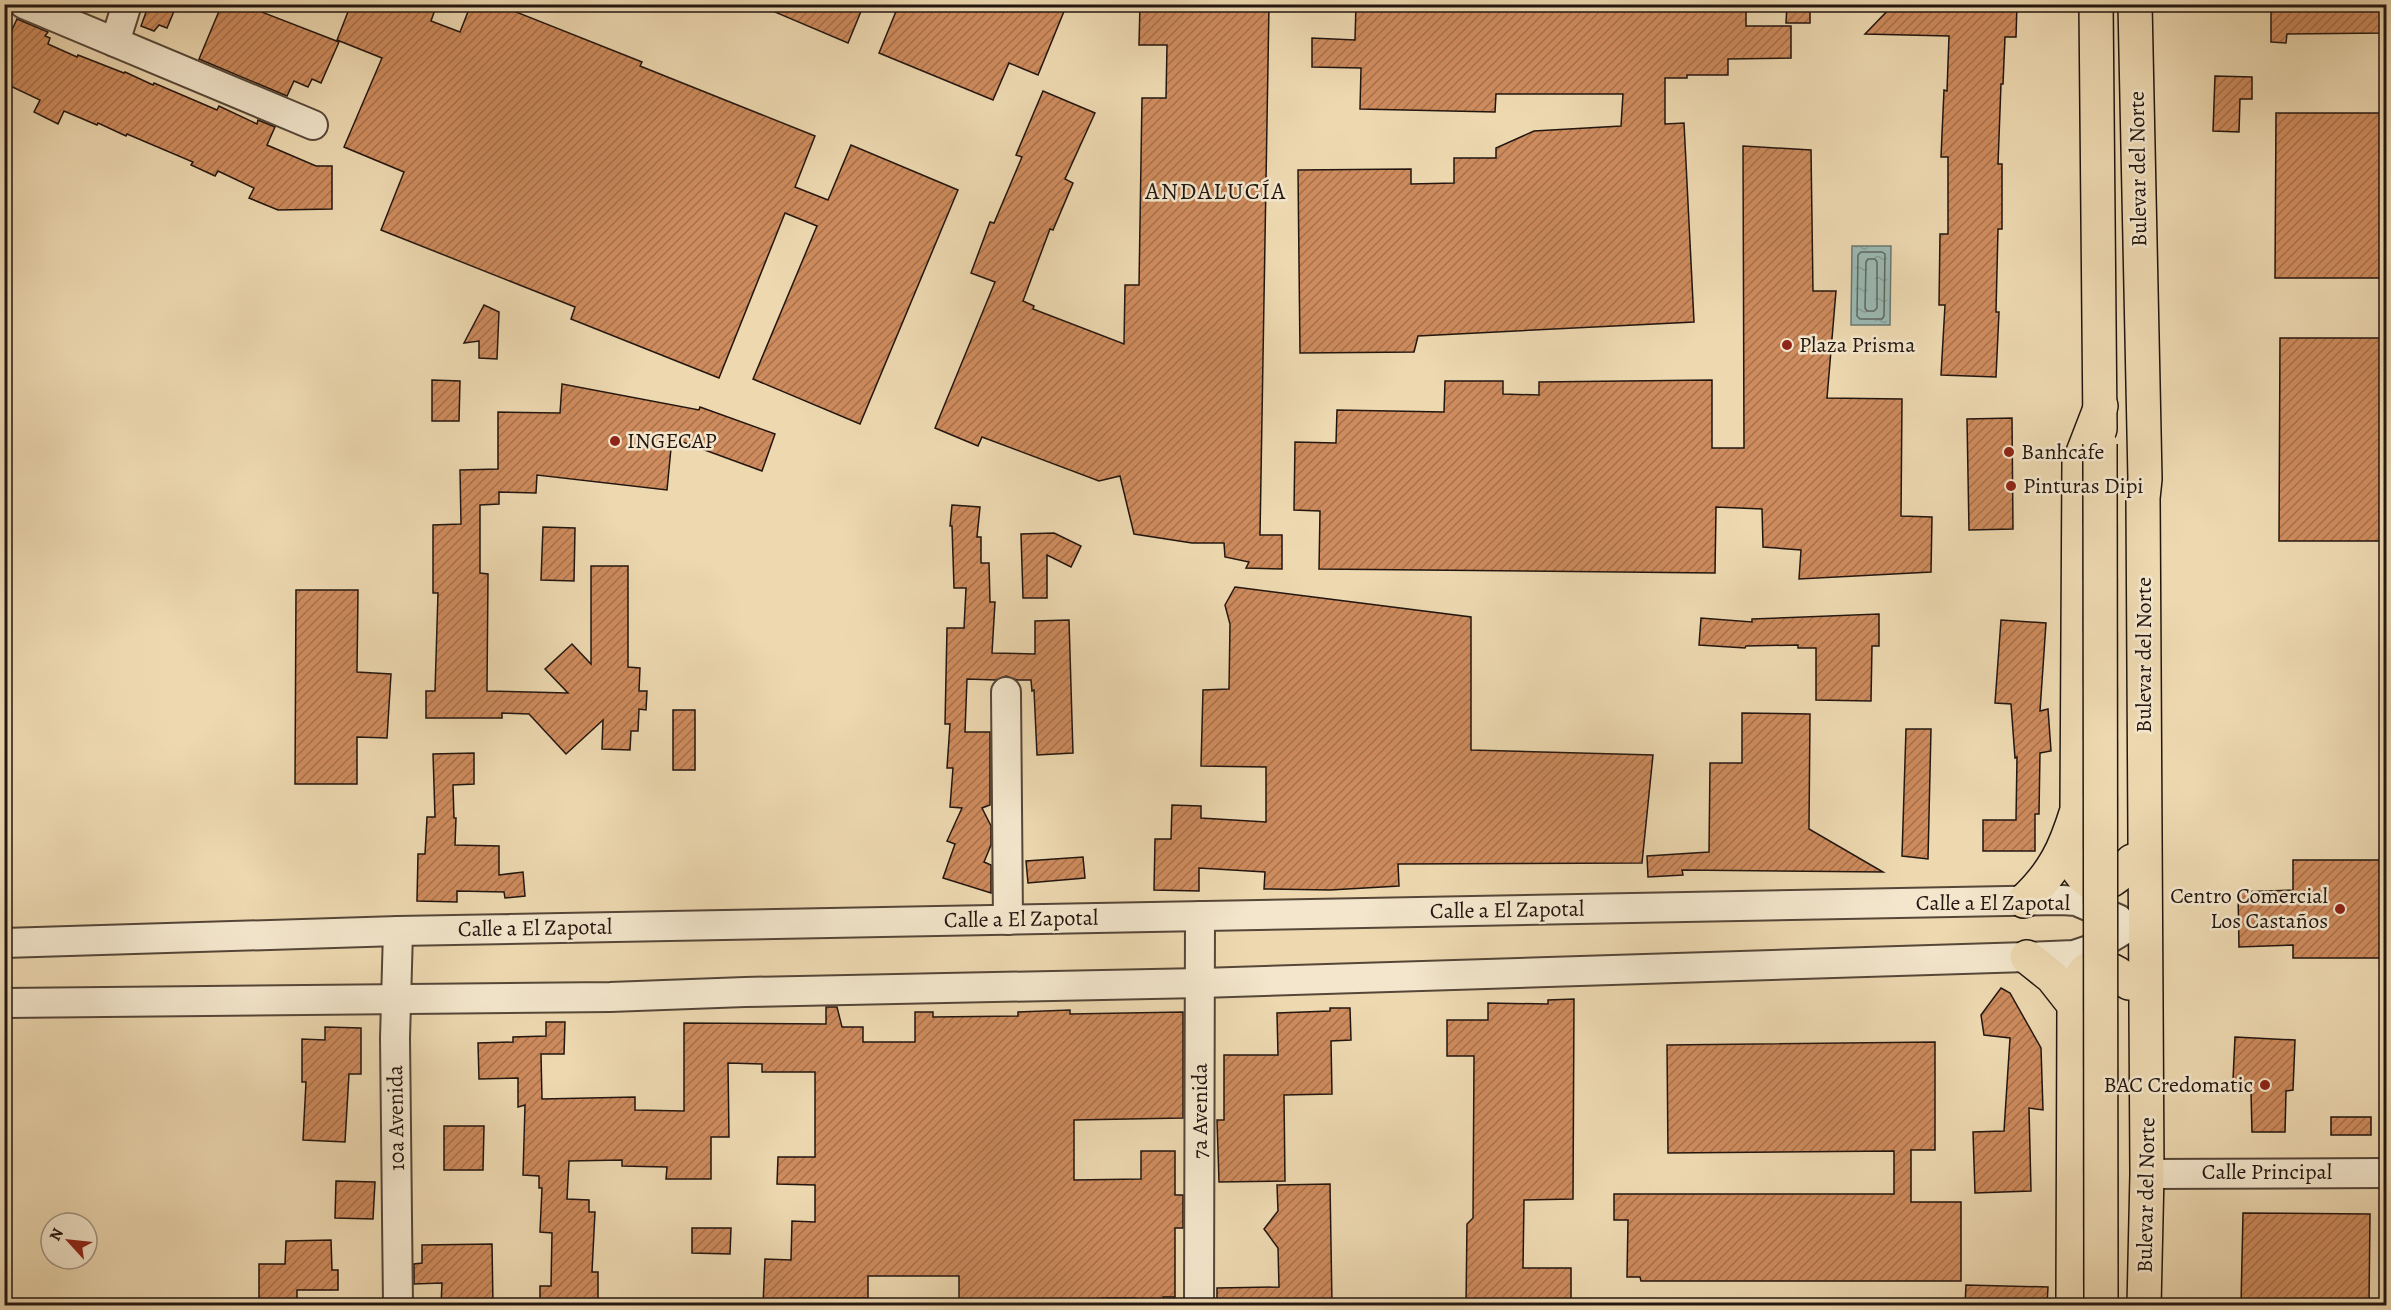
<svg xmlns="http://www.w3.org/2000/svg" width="2391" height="1310" viewBox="0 0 2391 1310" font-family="Alegreya,serif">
	<defs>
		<pattern id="water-ripples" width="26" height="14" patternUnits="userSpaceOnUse" patternTransform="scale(1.5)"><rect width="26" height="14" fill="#9bb8b2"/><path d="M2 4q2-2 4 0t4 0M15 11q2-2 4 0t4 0" fill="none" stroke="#859d98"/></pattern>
		<pattern id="building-hatch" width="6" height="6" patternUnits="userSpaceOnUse" patternTransform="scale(1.5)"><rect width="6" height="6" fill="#ce8b5d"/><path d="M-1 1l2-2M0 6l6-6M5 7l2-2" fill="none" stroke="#a7714b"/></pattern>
	</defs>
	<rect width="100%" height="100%" fill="#edd8b0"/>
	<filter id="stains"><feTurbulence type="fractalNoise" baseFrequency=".00333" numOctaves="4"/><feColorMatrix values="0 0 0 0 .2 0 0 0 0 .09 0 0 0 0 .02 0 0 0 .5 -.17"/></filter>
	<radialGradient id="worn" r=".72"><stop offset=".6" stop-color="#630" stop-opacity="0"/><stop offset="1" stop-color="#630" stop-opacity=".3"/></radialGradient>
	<!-- water -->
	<path fill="url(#water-ripples)" stroke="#6b7771" stroke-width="1.5" d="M1852,246H1891L1890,325H1851Z"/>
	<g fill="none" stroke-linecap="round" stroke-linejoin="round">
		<!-- shore -->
		<g stroke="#5e6761" stroke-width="1.5">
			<path d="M1861,252H1882L1885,254L1884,316L1882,319H1860L1857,316L1858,255Z"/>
			<path d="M1868,259H1875L1877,262V308L1874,311H1867L1865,308L1866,262Z"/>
		</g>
	</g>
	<!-- building -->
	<g fill="url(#building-hatch)" stroke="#221610" stroke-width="1.5">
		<path d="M149,4H177L167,28L159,25L154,31L141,26Z"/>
		<path d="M222,4H235L253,12L254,9L339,42L321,83L312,79L308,87L294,81L287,96L199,59Z"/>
		<path d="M351,4H437L431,21L460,32L471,4H496L642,62L640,66L815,136L795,187L828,200L851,145L958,190L860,424L753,379L817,226L785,213L719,378L571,319L575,307L381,230L404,172L344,147L382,58L337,40Z"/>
		<path d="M756,4H864L848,43Z"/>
		<path d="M899,4H1067L1038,75L1009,63L993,100L879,53Z"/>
		<path d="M1140,4H1269L1260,535H1282V569L1246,568L1249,562L1225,557L1224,543H1192L1134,534L1120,476L1099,481L982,437L978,446L935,428L995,282L971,273L990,222L994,223L1022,157L1016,155L1043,91L1095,113L1065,179L1073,183L1053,230L1050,229L1023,301L1034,306L1033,309L1124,344L1125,285H1139L1142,98H1166L1167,45H1139Z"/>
		<path d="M1356,4H1746V26H1791V58L1728,59V75H1687V78H1665V124L1684,123L1694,322L1418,336L1414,352L1300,353L1298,170L1411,169V184L1454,183V158H1496V148L1534,131L1621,126L1623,94H1496L1495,112L1360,109L1361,68L1312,67V38L1355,40Z"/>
		<path d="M1787,4H1810V23H1786Z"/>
		<path d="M1894,4H2017L2016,37H2005L2003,84H2001L1998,164H2002V229H1998L1996,312H1999L1996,377L1941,375L1945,305H1939L1940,234H1948V157H1941L1944,90L1947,91L1949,36L1865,34Z"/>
		<path d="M2271,4H2386V33L2287,34L2286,43L2271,42Z"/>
		<path d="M17,19L48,32L45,36L50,38L48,44L77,57L78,55L124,73L125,72L153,85L154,83L217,110L219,106L257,124L258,120L275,127L267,145L316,166H332V209L278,210L249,198L254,188L218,171L215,176L191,165L193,162L127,134L126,136L98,123L97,125L64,111L58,124L34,112L40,100L4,83V29L11,32Z"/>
		<path d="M2215,76L2252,77V99H2240L2239,132L2213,131Z"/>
		<path d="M2276,113H2386V278H2275Z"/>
		<path d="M1743,146L1811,150L1813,291H1836L1827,398L1902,399L1901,516L1932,517L1931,572L1799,579L1801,550L1763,547L1762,509L1716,507L1715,573L1319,569L1320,511L1294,510L1295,442L1336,443L1337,410L1444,412L1445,381H1503V394L1539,395V382L1712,380V448H1744Z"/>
		<path d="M484,305L499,312L497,359L479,358V341L464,343Z"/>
		<path d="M2280,338H2386V541H2279Z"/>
		<path d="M432,380L460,381L459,421H432Z"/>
		<path d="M562,384L699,410L700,407L775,434L762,471L672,438L667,490L537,475L536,493L499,492V504L480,505V573L488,574L487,691L568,693L545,669L572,644L591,664V566H628V667L640,668L639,691H647L646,710L639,709L638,731H631L630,750L602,749L603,720L566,754L529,714L502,713V718H426V691H435L438,593H433V525L461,524L460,470L498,469V412L560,413Z"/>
		<path d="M2012,418L2013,529L1969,530L1967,419Z"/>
		<path d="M952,505L980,507L977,537H981V563H989L990,602H995L992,653L1035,654V621L1069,620L1073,753L1037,755L1034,690L1032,691L1031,680H1017L1006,676L996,680L967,679L965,732H990V805L982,808L991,826V845L984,862L991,865V893L943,878L955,844L947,841L962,808L950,807L953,768H947L950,724H945L947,628H964L966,588H954L952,526H950Z"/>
		<path d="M543,527L575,528L574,581L541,580Z"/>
		<path d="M1054,533L1081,546L1071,567L1047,555V598H1023L1021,534Z"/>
		<path d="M1235,587L1471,617V750L1653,755L1642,863L1398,864L1399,886L1330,890L1264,889L1265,872L1199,868V891L1154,890L1155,839H1171L1172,805L1201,806V818L1266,822V767L1201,766L1203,690L1229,689L1230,624L1225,605Z"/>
		<path d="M296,590H358L357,672L391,674L387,738L357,737V784H295Z"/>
		<path d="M1879,614V646H1872L1871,701L1816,700V648H1798V645L1746,646L1745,648L1699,645L1701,618L1752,622V619Z"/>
		<path d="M2001,620L2046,623L2040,711L2048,709L2051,751L2040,753L2039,814H2035V851H1983V820H2016L2017,757L2015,758L2011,704L1995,703Z"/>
		<rect x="673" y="710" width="22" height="60"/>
		<path d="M1742,713L1810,714L1809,829L1883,872L1682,870L1683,875L1648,877L1647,856L1709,852L1710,763H1742Z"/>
		<path d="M1906,729H1931L1928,859L1902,856Z"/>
		<path d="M474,753V784L453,785L454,818H456L455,845L499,846V875L523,872L525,896L505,898L504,892L457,891V902L417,901L418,854H425L427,817H435L433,754Z"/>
		<path d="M1083,857L1085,878L1028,883L1026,861Z"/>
		<path d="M2293,860H2386V958H2293V945L2239,947L2238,892L2293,890Z"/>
		<path d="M2001,988L2010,993L2041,1048L2043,1110L2029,1108L2031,1191L1975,1193L1973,1132L2004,1131L2010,1038L1984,1035L1981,1015Z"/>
		<path d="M1574,999L1573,1199L1524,1200L1523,1268H1571V1305H1466L1467,1224L1473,1218L1474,1056H1447V1020H1488V1003L1548,1004V1000Z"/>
		<path d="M826,1007H837L842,1027H863V1042H915V1012H933V1017L1018,1016V1012L1070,1010V1014L1183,1012V1118L1074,1120V1180L1141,1179V1151H1175V1195H1183V1228H1175V1297H1163V1305H1135V1298H1102V1305H959V1276H868V1298H790V1305H763L765,1259L791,1260L792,1221L815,1222V1185L777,1184L778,1157H815V1072H762V1064L728,1063L729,1137H711V1179H666L667,1167L622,1166V1160L569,1161L567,1199L589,1200V1212H595L592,1272H598V1305H540V1286H551L552,1233L540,1232L542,1188H539V1176L523,1175L525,1105L518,1107V1078L479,1079L478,1043L513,1042V1037L546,1036V1022H565L564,1054H541L542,1099L635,1097V1110L684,1111V1023L826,1024Z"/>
		<path d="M1330,1008H1350L1351,1040L1331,1041L1332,1094L1284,1095L1285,1181L1219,1182L1217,1120H1224V1055H1278L1277,1013L1330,1011Z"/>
		<path d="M325,1027L361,1028V1074H349L345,1142L303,1140L306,1082H302V1039L325,1040Z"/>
		<path d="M2235,1037L2295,1040L2293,1090L2286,1091L2285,1132H2252L2251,1092L2242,1091L2233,1080Z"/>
		<path d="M1935,1042V1150H1911V1202H1961V1281H1641L1640,1277H1627L1628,1220H1614V1194H1894V1151L1668,1153L1667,1045Z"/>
		<rect x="2331" y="1117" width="40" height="18"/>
		<path d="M444,1126H484L483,1170H444Z"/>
		<path d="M336,1181L375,1182L373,1219L335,1218Z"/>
		<path d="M1330,1184L1332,1305H1217V1288L1279,1287L1278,1248L1264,1229L1278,1211L1277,1185Z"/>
		<path d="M2243,1213L2370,1214L2369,1305H2241Z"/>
		<path d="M692,1228H731L730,1254L692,1253Z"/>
		<path d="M331,1240L332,1270H338V1290H297V1305H259V1264H285L286,1241Z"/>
		<path d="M492,1244L493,1305H441L442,1283L414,1284V1264L422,1263V1245Z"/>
		<path d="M1966,1285L2048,1287L2047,1305H1965Z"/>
	</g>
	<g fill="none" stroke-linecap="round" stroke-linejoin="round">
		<!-- minor casing -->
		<g stroke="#554638" stroke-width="32">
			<g id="minor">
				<path d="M24,4L313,125"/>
				<path d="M115,42L127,4"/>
				<path d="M1006,692L1008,920"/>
				<path d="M4,943L398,931L2062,900L2076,901L2118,919"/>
				<path d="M4,1003L610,997L745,992L1201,983L2027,957L2074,955L2092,949L2130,926"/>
				<path d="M2147,1174L2386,1173"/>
				<path d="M398,1306L395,1038L398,931"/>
				<path d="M1199,1306L1200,916"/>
			</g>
		</g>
		<!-- highway casing -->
		<g stroke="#221610" stroke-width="36">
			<g id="highway">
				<path d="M2096,4L2100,429"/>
				<path d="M2135,4L2145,479L2143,498L2147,1174L2144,1306"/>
				<path d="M2066,845C2082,887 2100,900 2132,861"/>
				<path d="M2024,901C2054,873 2065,849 2077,810L2079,463L2101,406"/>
				<path d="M2027,957L2052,977L2074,1005L2073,1306"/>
				<path d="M2074,1005C2076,997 2077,985 2081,977C2091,957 2118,971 2129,983"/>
			</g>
		</g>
		<!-- minor -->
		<use href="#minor" stroke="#f3e6cc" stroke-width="28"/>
		<!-- highway -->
		<use href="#highway" stroke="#edd8b0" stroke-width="33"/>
		<!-- highway-bridge casing -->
		<g stroke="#221610" stroke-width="36" stroke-linecap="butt">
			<path id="highway-bridge" d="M2100,444L2101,1306"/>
		</g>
		<!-- highway-bridge -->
		<use href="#highway-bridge" stroke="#edd8b0" stroke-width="33"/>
	</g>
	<!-- markers -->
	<g fill="#8f2418" stroke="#f3e6cc" stroke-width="2">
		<circle cx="1787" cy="345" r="6"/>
		<circle cx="615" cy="441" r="6"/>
		<circle cx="2009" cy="452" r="6"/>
		<circle cx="2011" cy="486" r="6"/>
		<circle cx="2340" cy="909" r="6"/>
		<circle cx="2265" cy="1085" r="6"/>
	</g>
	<g text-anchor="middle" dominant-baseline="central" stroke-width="5" stroke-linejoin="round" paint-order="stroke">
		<!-- street labels -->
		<g font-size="22" fill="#221610" stroke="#f3e6cc">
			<text transform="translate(2138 169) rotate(-91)">Bulevar del Norte</text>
			<text transform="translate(2144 655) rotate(-90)">Bulevar del Norte</text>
			<text x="1993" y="903">Calle a El Zapotal</text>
			<text transform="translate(1507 910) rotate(-1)">Calle a El Zapotal</text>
			<text transform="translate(1021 919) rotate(-1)">Calle a El Zapotal</text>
			<text transform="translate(535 928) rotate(-1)">Calle a El Zapotal</text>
			<text transform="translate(1200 1111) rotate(-90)">7a Avenida</text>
			<text transform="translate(396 1118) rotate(-91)">10a Avenida</text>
			<text x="2267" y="1172">Calle Principal</text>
			<text transform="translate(2146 1195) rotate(-89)">Bulevar del Norte</text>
		</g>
		<!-- poi labels -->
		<g font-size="22" fill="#221610" stroke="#f3e6cc" text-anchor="start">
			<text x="1799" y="345">Plaza Prisma</text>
			<text x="627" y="441">INGECAP</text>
			<text x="2021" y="452">Banhcafe</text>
			<text x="2023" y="486">Pinturas Dipi</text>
			<text x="2328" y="896" text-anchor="end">Centro Comercial<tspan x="2328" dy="25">Los Castaños</tspan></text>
			<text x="2253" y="1085" text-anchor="end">BAC Credomatic</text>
		</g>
		<!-- neighbourhood labels -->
		<g font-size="24" letter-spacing="1.5" fill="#221610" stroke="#f3e6cc">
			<text x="1216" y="191">ANDALUCÍA</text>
		</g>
	</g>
	<!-- margin -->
	<rect width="2391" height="1310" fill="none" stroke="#edd8b0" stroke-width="24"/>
	<rect x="6" y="6" width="2379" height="1298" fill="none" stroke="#221610" stroke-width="3"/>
	<rect x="12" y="12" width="2367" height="1286" fill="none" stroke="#221610" stroke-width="1.5"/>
	<!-- north arrow -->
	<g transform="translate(69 1241) rotate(297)"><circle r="28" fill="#f3e6cc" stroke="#9f9381" stroke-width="1.5"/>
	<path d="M0-4.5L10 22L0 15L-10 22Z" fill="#8f2418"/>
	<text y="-9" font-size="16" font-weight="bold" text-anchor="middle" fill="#221610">N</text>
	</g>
	<rect width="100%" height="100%" filter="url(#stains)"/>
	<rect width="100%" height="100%" fill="url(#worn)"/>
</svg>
